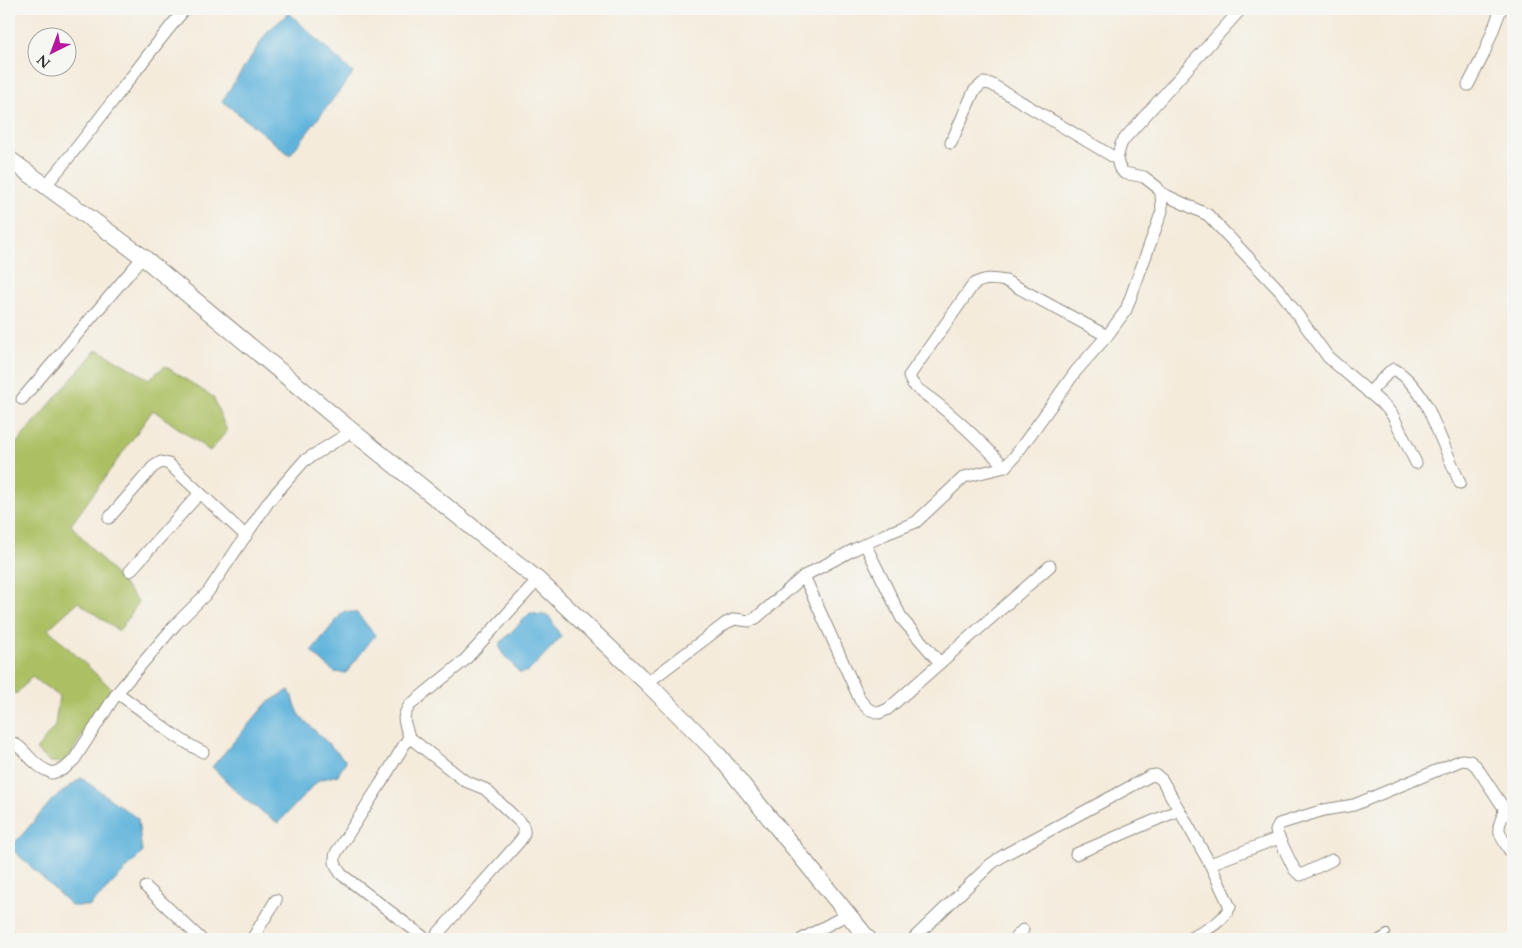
<svg xmlns="http://www.w3.org/2000/svg" width="1522" height="948" viewBox="0 0 1522 948" font-family="Cardo,serif">
	<rect width="100%" height="100%" fill="#f6f6f2"/>
	<filter id="ink" filterUnits="userSpaceOnUse"><feTurbulence type="fractalNoise" baseFrequency=".02" numOctaves="2"/><feDisplacementMap in="SourceGraphic" scale="10" xChannelSelector="R" yChannelSelector="G"/><feConvolveMatrix kernelMatrix="1 2 1 2 8 2 1 2 1" color-interpolation-filters="sRGB"/></filter>
	<filter id="wash" filterUnits="userSpaceOnUse"><feTurbulence type="fractalNoise" baseFrequency=".0096" numOctaves="4" result="noise"/><feDisplacementMap in="SourceGraphic" scale="20" xChannelSelector="R" yChannelSelector="G"/><feGaussianBlur stdDeviation="1.12" result="paint"/><feColorMatrix in="noise" values="0 0 0 0 0 0 0 0 0 0 0 0 0 0 0 0 0 1.4 0 .05"/><feComposite in="paint" operator="in"/></filter>
	<g filter="url(#wash)">
		<rect width="100%" height="100%" fill="#f4ebdb"/>
		<!-- green -->
		<path fill="#acc064" stroke="#6c7648" d="M97,349L149,379L165,366L213,397L227,431L210,451L153,410L71,525L139,602L119,631L78,602L48,629L112,689L65,763L50,762L36,750L55,726L59,696L32,677L16,694L9,689V452Z"/>
		<!-- water -->
		<g fill="#60b4dc" stroke="#467084">
			<path d="M289,13L353,73L290,155L222,101L268,31Z"/>
			<path d="M344,611L357,613L375,635L346,673L334,672L311,651Z"/>
			<path d="M530,613L549,616L561,637L529,671L520,673L502,653L499,644Z"/>
			<path d="M289,690L300,716L346,761L338,775L319,780L278,823L244,799L212,767L267,703Z"/>
			<path d="M81,778L138,819L142,853L90,906H72L10,847L22,835L52,800Z"/>
		</g>
	</g>
	<g filter="url(#ink)">
		<g fill="none" stroke-linecap="round" stroke-linejoin="round">
			<!-- lane casing -->
			<g stroke="#908b83" stroke-width="8">
				<path id="lane" d="M1377,939L1387,933"/>
			</g>
			<!-- street casing -->
			<g stroke="#908b83" stroke-width="13">
				<g id="street">
					<path d="M1468,85L1483,56L1501,9"/>
					<path d="M951,143L974,91L983,83L991,84L1117,159"/>
					<path d="M46,185C95,128 137,66 185,9"/>
					<path d="M1161,193L1208,215L1281,292L1328,357L1386,407L1393,416L1416,463"/>
					<path d="M1369,393L1389,372L1394,369C1407,376 1420,393 1427,406L1460,483"/>
					<path d="M22,399L143,257"/>
					<path d="M1005,467C981,442 958,419 930,398C922,392 912,387 909,376L973,285C984,277 994,279 1006,281L1107,336"/>
					<path d="M109,518L153,467L161,462L169,464L246,536"/>
					<path d="M865,544L902,619L940,663"/>
					<path d="M130,571L200,493"/>
					<path d="M804,576L860,700L868,709L879,713L888,709L1050,566"/>
					<path d="M647,683L726,623L735,619L749,621L756,618L804,576L855,549L886,534L916,522L964,477L1005,467L1015,456L1076,371L1107,336L1126,310L1162,211L1161,193L1157,187L1144,177L1124,173L1119,167L1117,159L1121,144L1126,137L1241,9"/>
					<path d="M117,693C146,712 172,737 203,752"/>
					<path d="M409,737L465,781L485,789L521,823C526,831 525,835 519,842L433,939"/>
					<path d="M9,742C21,744 28,758 38,765C42,769 48,771 52,773L64,769L74,760L117,693L176,624L208,592L269,501L304,461L352,431"/>
					<path d="M1279,838L1294,869L1299,874L1301,875L1332,860"/>
					<path d="M1076,854L1179,810"/>
					<path d="M1210,864L1279,838L1276,831L1279,824L1324,810L1354,805L1462,760L1470,761L1476,766L1504,808C1504,816 1500,820 1499,827C1498,834 1509,849 1513,856"/>
					<path d="M146,887L201,939"/>
					<path d="M9,936L13,939"/>
					<path d="M252,939L276,900"/>
					<path d="M426,939L341,874C336,866 333,862 336,853L381,783L409,737C405,722 400,719 410,705L464,661L538,580"/>
					<path d="M802,939L848,914"/>
					<path d="M913,939L991,864L1004,855L1150,776L1156,775L1162,780L1210,864L1230,907C1221,924 1206,930 1189,939"/>
					<path d="M1014,939L1023,930"/>
				</g>
			</g>
			<!-- secondary casing -->
			<g stroke="#908b83" stroke-width="18">
				<path id="secondary" d="M9,159L143,257L352,431L538,580L647,683L715,751L868,939"/>
			</g>
			<!-- lane -->
			<use href="#lane" stroke="#fff" stroke-width="5.5"/>
			<!-- street -->
			<use href="#street" stroke="#fff" stroke-width="11"/>
			<!-- secondary -->
			<use href="#secondary" stroke="#fff" stroke-width="16"/>
		</g>
	</g>
	<!-- margin -->
	<rect width="1522" height="948" fill="none" stroke="#f6f6f2" stroke-width="30"/>
	<!-- north arrow -->
	<g transform="translate(52 52) rotate(222)"><circle r="24" fill="#f6f6f2" stroke="#a5a5a2"/>
	<path d="M0-4L9 19L0 12L-9 19Z" fill="#b5179e"/>
	<text y="-8" font-size="14" font-weight="bold" text-anchor="middle" fill="#2b2b2b">N</text>
	</g>
</svg>
